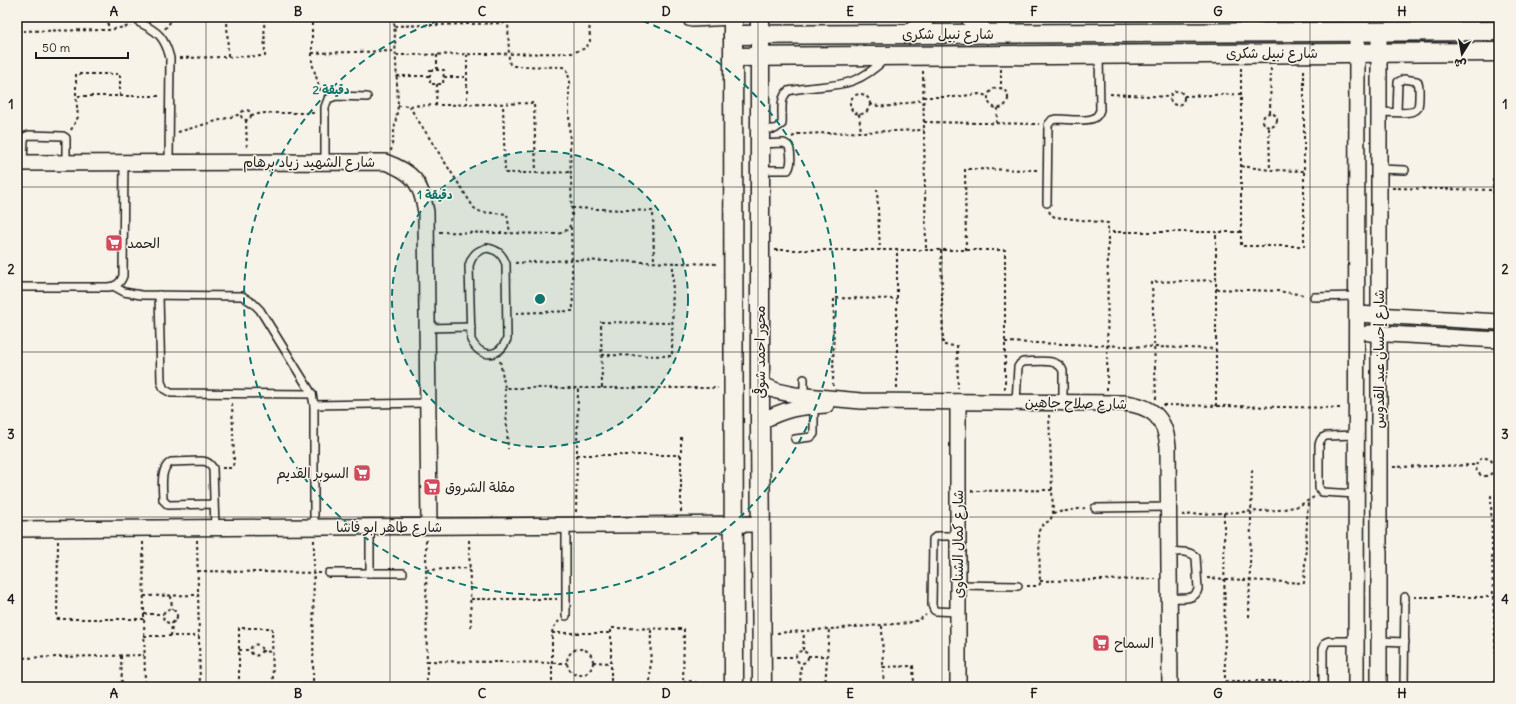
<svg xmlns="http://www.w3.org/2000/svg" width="1516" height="704" viewBox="0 0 1516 704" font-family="Delius,'Playpen Sans Arabic',sans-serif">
	<rect width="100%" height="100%" fill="#f7f3e8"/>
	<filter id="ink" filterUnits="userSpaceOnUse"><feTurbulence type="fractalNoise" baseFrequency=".025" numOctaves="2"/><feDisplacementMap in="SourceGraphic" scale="8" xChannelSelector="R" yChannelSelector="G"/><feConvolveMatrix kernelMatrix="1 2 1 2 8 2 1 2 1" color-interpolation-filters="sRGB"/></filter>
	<g filter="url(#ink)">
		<!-- built -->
		<path fill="#e6e3d9" d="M745,17H1236L1237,43L745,45Z"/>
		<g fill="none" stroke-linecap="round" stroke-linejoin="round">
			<!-- service casing -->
			<g stroke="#1c1c1c" stroke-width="10">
				<g id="service">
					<path d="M687,17L688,22L692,23L733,21"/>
					<path d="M140,23C158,31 165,38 170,58L169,162"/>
					<path d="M1379,112C1386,112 1413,115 1417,109C1419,106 1419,101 1419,97C1419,91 1420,85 1417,81L1404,79L1398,82L1397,112"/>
					<path d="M760,129H775L782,124C783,112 779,99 788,91C831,82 851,93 886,58"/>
					<path d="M760,144L784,143L789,146C791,153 792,164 788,170H760"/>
					<path d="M325,162V107L328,99L336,96L367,97"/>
					<path d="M23,163L24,140L26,136L29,135L63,136L66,138V163"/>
					<path d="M1379,169L1405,170"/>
					<path d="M1047,203L1048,125L1052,120L1057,119C1066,119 1087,122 1094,118C1098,116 1099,113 1100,110L1099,55"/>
					<path d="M487,248C498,250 502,254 506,264L507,339C499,358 481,359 471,340L469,266C472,255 476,251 487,248Z"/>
					<path d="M17,287H108C116,286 120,284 123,276L124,162"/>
					<path d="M115,287L124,292L141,295L242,296L253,303L260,310L312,394L314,405V527"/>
					<path d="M159,295L161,382L164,389L171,393L312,394"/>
					<path d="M1314,297L1356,296"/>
					<path d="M427,328L471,327"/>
					<path d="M804,379V396"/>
					<path d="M1016,402L1018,367L1020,364L1023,362C1036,362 1058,357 1063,371V402"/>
					<path d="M314,405L428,403"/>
					<path d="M795,439L811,437L814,434V406"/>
					<path d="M1356,494L1322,492L1319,488V445C1320,440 1321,438 1326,436L1356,435"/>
					<path d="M214,504L168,505L163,500C163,488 159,469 171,462L201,461C207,461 210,463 213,468L215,528"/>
					<path d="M1095,508L1168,507"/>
					<path d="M566,526V616"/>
					<path d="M370,527V573"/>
					<path d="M1169,552C1178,552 1189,550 1196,557L1198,589C1196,601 1179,598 1169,598"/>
					<path d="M329,573H403"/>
					<path d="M958,585L1018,586"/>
					<path d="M958,612L936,611L934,610L932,605L933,539L937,536H958"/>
					<path d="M1379,641L1405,642"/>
					<path d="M1323,687V649L1326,642L1329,641H1356"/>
					<path d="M1404,687L1405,597"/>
				</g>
			</g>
			<!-- minor casing -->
			<g stroke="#1c1c1c" stroke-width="18">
				<g id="minor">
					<path d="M17,163L385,162C413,172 421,182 426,212L429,526"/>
					<path d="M1357,314L1499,322"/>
					<path d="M1369,333L1499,340"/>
					<path d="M760,384L777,391L795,395L861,401L1124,403C1153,406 1165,418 1168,446L1170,687"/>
					<path d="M760,422C786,408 798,407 826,405"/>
					<path d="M17,529L761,524"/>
					<path d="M958,687V402"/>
					<path d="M1356,687L1357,31"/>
					<path d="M1379,687V31"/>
				</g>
			</g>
			<!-- tertiary casing -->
			<g stroke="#1c1c1c" stroke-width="21">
				<g id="tertiary">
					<path d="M733,17L734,687"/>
					<path d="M760,17V422L762,687"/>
					<path d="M970,17L974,23L987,34"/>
					<path d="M909,34L921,24L926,17"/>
					<path d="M733,35L1499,31"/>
					<path d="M733,57L1499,52"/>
				</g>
			</g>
			<!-- path -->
			<g stroke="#1c1c1c" stroke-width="2" stroke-dasharray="3 3" stroke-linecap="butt">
				<path d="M108,17V30"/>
				<path d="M227,17L228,56"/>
				<path d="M312,17V63L321,93"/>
				<path d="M394,26L507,23"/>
				<path d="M165,29L174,17"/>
				<path d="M17,31L108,30L131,26"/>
				<path d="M312,53L396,51"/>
				<path d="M396,55L572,53L586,48L590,41L589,17"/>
				<path d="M437,55V70"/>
				<path d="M180,58L265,56L264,17"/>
				<path d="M1241,68V246H1304V68"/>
				<path d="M1001,69V88"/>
				<path d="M430,70H444L443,84H430Z"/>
				<path d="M923,71L926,250"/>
				<path d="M397,76H430"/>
				<path d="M444,77H467"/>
				<circle cx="998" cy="98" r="10"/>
				<circle cx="1177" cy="98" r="7"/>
				<circle cx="860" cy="104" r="10"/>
				<path d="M1110,94L1170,97"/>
				<path d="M120,96V74H76V96H160"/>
				<path d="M1184,96L1241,94"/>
				<path d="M923,97H954L979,94L988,96"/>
				<path d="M870,104C888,110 905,103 923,99"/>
				<path d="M436,105L437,84"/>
				<path d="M467,105V55"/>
				<path d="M398,106L534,103L536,173H505L503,104"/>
				<path d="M409,106L474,208L481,212L507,214L510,233"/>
				<circle cx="246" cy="115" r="5"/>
				<circle cx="1270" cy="120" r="7"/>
				<path d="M1270,113L1271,68"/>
				<path d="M859,114L861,132"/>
				<path d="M251,115L265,113H316"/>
				<path d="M246,120L247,149"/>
				<path d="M924,122L1039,124"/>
				<path d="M996,123L998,108"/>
				<path d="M1269,128L1270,170"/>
				<path d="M71,130L78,117L76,96"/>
				<path d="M178,132L241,114"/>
				<path d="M792,137L798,134L924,130"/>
				<path d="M391,151L398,106L394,17"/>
				<path d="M1241,166L1270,170L1304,171"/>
				<path d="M536,173L571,172"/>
				<path d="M1499,179H1493L1495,219H1499"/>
				<path d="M1392,188L1493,190"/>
				<path d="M877,189L880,250"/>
				<path d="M572,208L653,211L654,263"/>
				<path d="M1049,211L1051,215L1055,217L1108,223V232"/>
				<path d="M439,232L557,234C570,231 571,226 572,214L569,113V78L567,70L563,67L514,66L510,64L509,61L508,17"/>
				<path d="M775,250H1005V390"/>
				<path d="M941,250L943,345L957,346L958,388"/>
				<path d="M966,250L965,169L1038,170"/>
				<path d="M515,263L571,260L718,264"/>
				<path d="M1216,289L1277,291L1305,295"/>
				<path d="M516,313L573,311L571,226"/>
				<path d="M1005,342L1216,349"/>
				<path d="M602,355L672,356L673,263"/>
				<path d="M500,361L505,388H718"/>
				<path d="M833,386L834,298L897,299"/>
				<path d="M505,388L508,449"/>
				<path d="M602,388L601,322L672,323"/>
				<path d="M897,388V250"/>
				<path d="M1107,390L1108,232H1241"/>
				<path d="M1156,399L1152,282L1216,280"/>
				<path d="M1163,405L1343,408"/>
				<path d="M1216,406V232"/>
				<path d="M577,455H681"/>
				<circle cx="1485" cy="467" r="9"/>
				<path d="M1494,465H1499"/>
				<path d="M1393,467L1475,465"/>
				<path d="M222,468H231L233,466L234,462L232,402"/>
				<path d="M971,491L1052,490"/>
				<path d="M576,512L578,388"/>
				<path d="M681,512V436"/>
				<path d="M1053,513L1085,508"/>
				<path d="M1224,513L1225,681H1314"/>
				<path d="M1182,515L1279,510L1299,506L1314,497"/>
				<path d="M197,540L200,687"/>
				<path d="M426,540L427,687"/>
				<path d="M469,540L471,629"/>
				<path d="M58,541L57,619H144"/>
				<path d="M143,542L145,687"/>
				<path d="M427,570L470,568"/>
				<path d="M198,571L321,573"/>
				<path d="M1207,578L1304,583L1308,501"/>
				<path d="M1040,581L1156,579"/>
				<path d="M1027,586H1037L1040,584L1039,531C1041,525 1044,523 1050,521L1053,513L1049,415"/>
				<path d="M144,596L198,595"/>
				<path d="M171,596L172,609"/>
				<path d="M1414,597H1499"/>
				<path d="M471,599H557"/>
				<circle cx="170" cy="616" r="7"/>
				<path d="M144,614H163"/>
				<path d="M1249,617L1252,470"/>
				<path d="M882,626L883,667"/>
				<path d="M552,633L553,628L559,621"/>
				<path d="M777,633L908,623L919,620L926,615"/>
				<path d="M144,636H199"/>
				<path d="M171,636L172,623"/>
				<circle cx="256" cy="650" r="5.5"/>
				<circle cx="580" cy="662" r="13"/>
				<path d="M239,650H251"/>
				<path d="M803,650L804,632"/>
				<circle cx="802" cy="657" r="6"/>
				<path d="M261,651L273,652"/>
				<path d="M121,656L122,687"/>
				<path d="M808,656H827"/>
				<path d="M777,657H795"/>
				<path d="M17,658L144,655"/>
				<path d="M427,661L567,663"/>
				<path d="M593,662L611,663"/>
				<path d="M913,666L914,684L884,685L883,667Z"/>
				<path d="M683,683C690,680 696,681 702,687"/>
				<path d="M273,685L272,628H239V685L313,684"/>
				<path d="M313,687L314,540"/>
				<path d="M552,687V633H611"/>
				<path d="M611,687V628L684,629L683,687"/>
				<path d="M650,687L651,629"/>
				<path d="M800,687L801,663"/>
				<path d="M825,687L829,629"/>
				<path d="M1489,687L1492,685L1497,676L1493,597L1491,496L1499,497"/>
			</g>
			<!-- service -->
			<use href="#service" stroke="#f7f3e8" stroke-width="7"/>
			<!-- minor -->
			<use href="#minor" stroke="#f7f3e8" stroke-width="15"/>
			<!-- tertiary -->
			<use href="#tertiary" stroke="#f7f3e8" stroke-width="18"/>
		</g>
	</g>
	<!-- grid -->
	<path fill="none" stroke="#1c1c1c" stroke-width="1" stroke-opacity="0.55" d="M206,17V687M390,17V687M574,17V687M758,17V687M942,17V687M1126,17V687M1310,17V687M17,187H1499M17,352H1499M17,517H1499"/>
	<!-- distance rings -->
	<circle cx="540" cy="299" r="148" fill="#0f766e" fill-opacity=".12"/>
	<g fill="none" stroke="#0f766e" stroke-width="2" stroke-dasharray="7 5">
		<circle cx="540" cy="299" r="148"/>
		<path d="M631 17A296 296 0 1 1 449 17"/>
	</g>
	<!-- icons -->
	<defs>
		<g id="supermarket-square" transform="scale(0.9)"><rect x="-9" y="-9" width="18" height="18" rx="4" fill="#d1495b" stroke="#f7f3e8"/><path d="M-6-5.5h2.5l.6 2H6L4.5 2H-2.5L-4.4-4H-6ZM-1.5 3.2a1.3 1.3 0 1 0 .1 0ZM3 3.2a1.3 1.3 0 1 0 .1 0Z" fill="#fff"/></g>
	</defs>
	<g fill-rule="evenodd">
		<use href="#supermarket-square" x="114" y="243"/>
		<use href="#supermarket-square" x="362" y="473"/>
		<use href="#supermarket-square" x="432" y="487"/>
		<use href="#supermarket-square" x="1101" y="643"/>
	</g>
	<g text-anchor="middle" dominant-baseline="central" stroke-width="3" stroke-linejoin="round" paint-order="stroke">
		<!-- street labels -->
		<g font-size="14" fill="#1c1c1c" stroke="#f7f3e8">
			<text x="948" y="34">شارع نبيل شكرى</text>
			<text x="1272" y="53">شارع نبيل شكرى</text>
			<text x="309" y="162">شارع الشهيد زياد برهام</text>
			<text transform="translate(760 352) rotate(-90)">محور احمد شوقى</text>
			<text transform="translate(1379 359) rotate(-90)">شارع إحسان عبد القدوس</text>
			<text transform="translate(1076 403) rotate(1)">شارع صلاح جاهين</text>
			<text x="389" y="527">شارع طاهر ابو فاشا</text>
			<text transform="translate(958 544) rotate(-90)">شارع كمال الشناوى</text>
		</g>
		<!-- poi labels -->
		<g font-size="14" fill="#1c1c1c" stroke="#f7f3e8" text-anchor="start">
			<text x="127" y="243">الحمد</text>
			<text x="349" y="473" text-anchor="end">السوبر القديم</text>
			<text x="445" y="487">مقلة الشروق</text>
			<text x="1114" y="643">السماح</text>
		</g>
	</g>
	<circle cx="540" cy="299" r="6" fill="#0f766e" stroke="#f7f3e8" stroke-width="2"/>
	<g font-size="12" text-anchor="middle" font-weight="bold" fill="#0f766e" stroke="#f7f3e8" stroke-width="3" stroke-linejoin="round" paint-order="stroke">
		<text x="331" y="94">2 دقيقة</text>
		<text x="435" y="199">1 دقيقة</text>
	</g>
	<!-- margin -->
	<rect width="1516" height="704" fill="none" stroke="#f7f3e8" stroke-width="44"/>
	<!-- north arrow -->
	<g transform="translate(1462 54) rotate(191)" stroke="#f7f3e8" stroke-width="3" paint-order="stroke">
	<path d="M0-3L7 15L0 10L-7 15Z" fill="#1c1c1c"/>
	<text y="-6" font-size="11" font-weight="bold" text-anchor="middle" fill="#1c1c1c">ش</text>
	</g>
	<!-- scale -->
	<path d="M36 52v6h92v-6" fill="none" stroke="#1c1c1c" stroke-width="2"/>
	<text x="42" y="52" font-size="12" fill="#1c1c1c" stroke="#f7f3e8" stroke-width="3" paint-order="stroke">50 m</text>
	<rect x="22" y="22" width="1472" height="660" fill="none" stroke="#1c1c1c" stroke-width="1.5"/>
	<g font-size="13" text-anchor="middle" font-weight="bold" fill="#1c1c1c">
		<text x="114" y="16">A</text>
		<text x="298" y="16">B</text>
		<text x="482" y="16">C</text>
		<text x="666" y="16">D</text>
		<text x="850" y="16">E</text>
		<text x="1034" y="16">F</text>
		<text x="1218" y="16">G</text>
		<text x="1402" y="16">H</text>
		<text x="11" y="109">1</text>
		<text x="1505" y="109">1</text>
		<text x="11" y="274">2</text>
		<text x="1505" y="274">2</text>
		<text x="11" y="439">3</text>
		<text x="1505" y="439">3</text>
		<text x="11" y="604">4</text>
		<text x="1505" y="604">4</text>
		<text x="114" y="698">A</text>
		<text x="298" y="698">B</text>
		<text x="482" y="698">C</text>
		<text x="666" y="698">D</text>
		<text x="850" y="698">E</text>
		<text x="1034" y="698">F</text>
		<text x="1218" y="698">G</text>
		<text x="1402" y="698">H</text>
	</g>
</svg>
